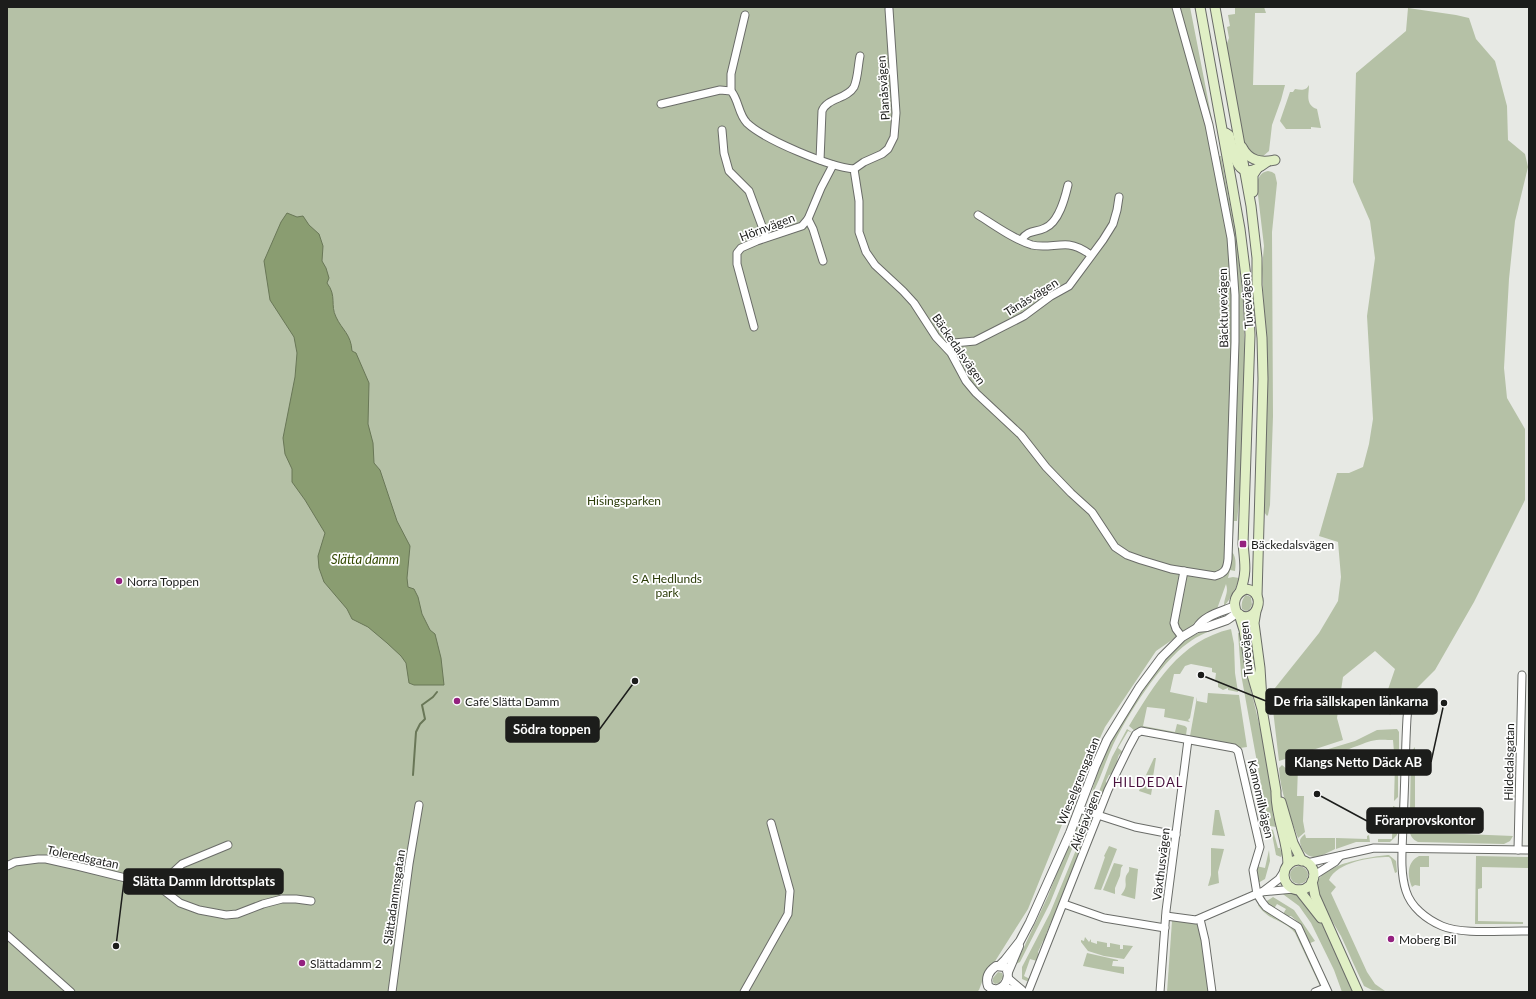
<svg xmlns="http://www.w3.org/2000/svg" width="1536" height="999" viewBox="0 0 1536 999" font-family="Lato,sans-serif">
	<rect width="100%" height="100%" fill="#e7e9e4"/>
	<!-- green -->
	<g fill="#b5c1a6">
		<path d="M7,7H1190L1219,156H1221L1237,242L1243,301L1245,355L1240,493L1237,521H1234L1232,552C1236,556 1236,564 1235,571L1230,570L1228,578L1233,577L1239,578V579C1236,588 1231,599 1224,606C1224,597 1229,593 1226,584L1217,609L1156,651L1105,727L1074,795L1028,909L982,982L979,990L977,992H7Z"/>
		<path d="M1235,7H1264L1266,13H1255L1253,85H1285L1281,100L1272,125L1269,151L1262,157C1253,157 1248,150 1244,142L1227,51L1226,46L1229,38L1227,27L1230,26L1228,15L1235,14Z"/>
		<path d="M1408,8L1456,15L1469,18L1476,39L1495,61L1507,106L1508,140L1525,154L1528,167L1515,221L1509,279L1504,368L1507,398L1525,429V500L1474,602L1435,670L1390,715L1382,707L1395,669L1375,651L1343,677L1337,718L1343,740L1279,761L1271,693L1319,633L1338,601L1341,577L1338,542L1319,536L1337,473H1349L1363,467L1369,444L1373,419L1367,316L1375,258L1370,221L1353,182L1356,73L1406,31Z"/>
		<path d="M1309,85C1309,94 1305,105 1317,109L1321,128L1311,127V129H1286L1280,121L1290,92H1293L1295,89C1301,90 1306,91 1309,85Z"/>
		<path d="M1268,171L1272,172L1275,174L1277,183L1272,232L1273,416L1270,505L1268,515L1267,516L1264,512L1266,356L1262,269L1264,246L1257,187C1257,179 1260,172 1268,171Z"/>
		<path d="M1246,595L1251,597L1252,605L1249,610L1246,611L1242,609C1241,604 1242,599 1246,595Z"/>
		<path d="M1225,624L1224,626C1212,630 1198,635 1188,643C1160,663 1128,714 1113,745C1105,762 1100,781 1091,796C1098,759 1122,722 1142,692C1154,675 1166,655 1183,642C1195,633 1210,628 1225,624Z"/>
		<path d="M1231,629L1234,644L1235,673L1238,692L1228,690V688L1223,690L1218,687V682L1215,681L1216,673L1212,672V668L1191,664L1185,666L1180,674H1174L1170,692L1194,697L1190,718L1188,720L1190,722L1164,717L1165,709L1147,707L1143,726L1175,732L1177,724L1185,726L1187,728L1186,735L1135,731L1129,726C1155,684 1179,641 1231,629Z"/>
		<path d="M1238,633H1240V635L1243,657L1262,736L1271,791L1273,815L1276,827L1270,826L1268,823L1241,674Z"/>
		<path d="M1208,693L1239,695L1247,747L1240,748L1232,745L1192,738L1190,736L1197,697V701L1207,703Z"/>
		<path d="M1127,729L1133,733L1128,731L1118,748L1123,752C1117,755 1118,758 1117,764C1116,767 1113,771 1112,774L1109,775L1106,781L1107,786L1097,809L1092,810L1112,757Z"/>
		<path d="M1397,729L1399,732V752L1397,753L1394,752L1393,740C1387,740 1378,739 1371,741C1357,745 1301,770 1290,763L1292,760L1355,741L1377,730Z"/>
		<path d="M1415,747V815L1420,816L1418,817L1411,816L1410,812L1411,752Z"/>
		<path d="M1154,758H1156L1153,777L1146,775Z"/>
		<path d="M1395,764L1398,768V797L1394,801Z"/>
		<path d="M1282,765L1288,770L1298,767L1297,796H1304L1303,821L1305,832L1298,838C1290,816 1280,791 1279,768Z"/>
		<path d="M1143,781L1153,783L1151,795L1139,791Z"/>
		<path d="M1393,806L1398,808L1397,835L1390,842H1378V839H1392Z"/>
		<path d="M1215,810H1219L1225,836L1212,835Z"/>
		<path d="M1090,816L1093,820L1086,839C1077,845 1082,856 1077,862C1074,867 1072,870 1070,876L1071,878L1054,921L1051,922L1046,934L1047,937L1046,940L1043,941L1038,952L1039,956L1037,961L1030,959L1024,976L1030,979L1029,982L1022,979V967L1050,913Z"/>
		<path d="M1085,817L1050,903L1020,962L1016,964L1048,896L1063,857L1082,819Z"/>
		<path d="M1412,827H1414L1415,832L1513,836L1510,841L1504,844L1418,842C1413,840 1409,835 1410,829Z"/>
		<path d="M1271,829L1273,830L1278,848H1280L1282,854L1281,857L1276,855Z"/>
		<path d="M1305,834L1306,838H1335V849C1329,852 1320,857 1314,857C1306,857 1300,848 1300,841C1300,838 1303,836 1305,834Z"/>
		<path d="M1369,835L1370,842H1356L1336,849V838L1367,839V836Z"/>
		<path d="M1109,846L1117,849L1101,890L1094,889L1105,857L1104,856Z"/>
		<path d="M1211,848L1224,849L1218,872L1219,883L1208,886L1211,875Z"/>
		<path d="M1269,850L1270,861L1265,879L1258,883L1255,876L1256,866L1265,868Z"/>
		<path d="M1389,855L1396,861L1397,872L1395,873L1391,859L1389,857C1371,857 1337,862 1329,880L1336,887L1331,893L1367,972L1375,984L1385,991L1372,990L1364,986C1356,970 1349,953 1341,936C1335,925 1317,898 1317,886C1317,864 1374,856 1389,855Z"/>
		<path d="M1419,856H1429V867H1420V886L1415,885L1412,887C1407,875 1407,862 1419,856Z"/>
		<path d="M1476,856L1529,857V868L1482,867V888L1478,889V921L1523,922V924H1475Z"/>
		<path d="M1114,863L1123,865L1121,868L1120,876L1115,888V894L1103,890Z"/>
		<circle cx="1299" cy="875" r="9"/>
		<path d="M1129,867L1138,869L1135,899L1121,895C1129,885 1124,884 1126,876C1128,872 1130,872 1129,867Z"/>
		<path d="M1288,891C1322,904 1339,961 1353,992H1342L1334,970L1311,923L1299,906L1280,892Z"/>
		<path d="M1273,897L1294,910L1315,941L1308,944L1305,932L1297,924L1298,922L1291,916H1285L1283,914L1286,909L1277,904L1273,910L1265,902Z"/>
		<path d="M1259,904C1269,917 1282,919 1294,928L1320,982V986L1295,933C1285,920 1268,921 1258,905Z"/>
		<path d="M1175,920L1197,923L1199,927L1210,992H1167L1172,921Z"/>
		<path d="M1085,937L1089,942L1091,939V942L1097,944V941L1107,943V947H1110V943L1120,945V949H1123V945L1133,946L1124,959L1104,956L1088,951L1081,942V940L1084,941Z"/>
		<path d="M1087,953L1118,960V961H1113L1112,966L1124,967V974L1083,966Z"/>
		<path d="M998,972L1002,973L1003,977L999,983L995,984L993,982V978Z"/>
	</g>
	<!-- water -->
	<path fill="#8a9d71" stroke="#697757" d="M287,213L297,217L303,216L309,225L319,234L323,246L322,261L326,268L329,278L327,283C337,296 330,305 336,317C342,330 351,334 352,351L356,353L369,383L368,424L373,443L374,463L380,470L397,521L410,546L407,578L408,587L414,589L418,597L422,614L430,630L435,634L441,658L444,685H414L409,683L406,663L401,656L387,643L368,627L352,619L347,609L324,582L319,568L318,556L325,533L305,500L292,482V469L285,454L283,438L295,377L297,353L294,337L270,300L264,261L281,222Z"/>
	<g fill="none" stroke-linecap="round" stroke-linejoin="round">
		<!-- stream -->
		<path stroke="#697757" stroke-width="2" d="M413,775L416,732L420,724L425,719L422,705L433,697L437,692"/>
		<!-- minor casing -->
		<g stroke="#6a6c68" stroke-width="9">
			<g id="minor">
				<path d="M731,91V74L745,15"/>
				<path d="M661,104L720,90L731,91C739,100 738,114 747,123C765,140 830,167 854,169L859,201V232L866,252L875,265L903,291L914,303L936,337L951,353L966,381L976,393L1021,435L1046,467L1071,493L1092,512L1115,547L1127,555L1141,560L1171,569L1215,576C1225,573 1227,569 1228,559L1235,342V295L1231,238L1209,125L1176,7"/>
				<path d="M722,130L724,153L729,171L749,191L766,237"/>
				<path d="M820,160L822,111C827,98 847,99 854,87C858,78 858,65 860,56"/>
				<path d="M854,169L864,162L882,154L888,149L894,137L896,113L889,9"/>
				<path d="M978,215C996,226 1013,239 1032,245C1044,248 1057,244 1069,245C1077,246 1084,250 1091,255"/>
				<path d="M808,219L813,229L823,261"/>
				<path d="M1021,240C1029,229 1035,233 1045,228C1059,222 1065,198 1068,185"/>
				<path d="M754,327L737,264V253L741,248L757,241L802,226L808,219L821,188L833,165"/>
				<path d="M947,347L954,343L975,341L1024,316L1051,296L1069,286L1103,240L1113,224L1117,210L1119,197"/>
				<path d="M1182,637L1176,629L1174,623L1184,571"/>
				<path d="M1409,699L1407,718C1405,753 1405,787 1403,821C1403,844 1399,869 1406,891C1411,907 1426,919 1442,926C1463,935 1505,930 1529,931"/>
				<path d="M1079,809L1135,827L1176,835"/>
				<path d="M1518,850L1522,675"/>
				<path d="M1307,863L1374,848L1529,850"/>
				<path d="M7,866L15,862L38,859H46L77,866L158,886L180,903L199,910L226,915L237,914L263,904L282,899H296L311,901"/>
				<path d="M1313,876L1335,862L1340,856"/>
				<path d="M158,886L182,864L228,845"/>
				<path d="M1262,892L1279,879L1285,870"/>
				<path d="M1064,904L1104,918L1165,928"/>
				<path d="M1166,916L1196,920L1261,892L1294,889"/>
				<path d="M1200,919L1205,940L1212,992"/>
				<path d="M7,935L71,992"/>
				<path d="M1008,978L1022,990"/>
				<path d="M1003,987L1024,992"/>
				<path d="M392,992L409,864L419,805"/>
				<path d="M744,992L788,914L790,891L771,823"/>
				<path d="M1028,992L1108,790L1129,747L1136,734L1141,731L1234,748L1238,751L1260,847L1253,870L1257,894L1262,902L1266,907L1298,927L1328,992"/>
				<path d="M1160,992L1166,911L1188,740"/>
				<path d="M1315,992L1325,988"/>
			</g>
		</g>
		<!-- tertiary casing -->
		<g stroke="#6a6c68" stroke-width="10">
			<g id="tertiary">
				<path d="M1197,628C1204,615 1222,612 1235,606"/>
				<path d="M996,966L1005,967C1014,978 1000,997 988,986C985,977 989,971 996,966Z"/>
				<path d="M999,966L1005,960L1020,941L1030,922L1070,833L1095,767L1107,740L1139,688L1162,657L1182,637L1197,628L1207,627L1227,620L1237,613"/>
				<path d="M1008,972L1019,946"/>
			</g>
		</g>
		<!-- secondary casing -->
		<g stroke="#6a6c68" stroke-width="11">
			<g id="secondary">
				<path d="M1200,7L1240,229L1248,293L1250,335L1243,544C1245,564 1247,573 1240,592"/>
				<path d="M1215,7L1251,206L1257,258V285L1262,338L1263,379L1257,596"/>
				<path d="M1226,133L1229,135C1235,158 1237,185 1267,162"/>
				<path d="M1242,147C1249,161 1261,163 1275,160"/>
				<path d="M1253,192V175L1257,169"/>
				<path d="M1246,589C1269,592 1256,628 1237,613C1232,603 1235,593 1246,589Z"/>
				<path d="M1256,611L1254,623L1260,668L1262,700"/>
				<path d="M1239,614L1244,630L1250,668L1262,709L1276,791C1275,817 1288,840 1288,865"/>
				<path d="M1281,802L1293,843L1302,861"/>
				<circle cx="1299" cy="875" r="15"/>
				<path d="M1312,881L1315,896L1358,992"/>
				<path d="M1299,890L1321,918"/>
			</g>
		</g>
		<!-- minor -->
		<use href="#minor" stroke="#fff" stroke-width="7"/>
		<!-- tertiary -->
		<use href="#tertiary" stroke="#fff" stroke-width="8"/>
		<!-- secondary -->
		<use href="#secondary" stroke="#e0efc5" stroke-width="9"/>
	</g>
	<!-- markers -->
	<g fill="#94217f" stroke="#fff" stroke-width="1.5">
		<rect x="1239" y="540" width="8" height="8" rx="2"/>
		<circle cx="119" cy="581" r="4"/>
		<circle cx="457" cy="701" r="4"/>
		<circle cx="1391" cy="939" r="4"/>
		<circle cx="302" cy="963" r="4"/>
	</g>
	<g text-anchor="middle" dominant-baseline="central" stroke-width="3.5" stroke-linejoin="round" paint-order="stroke">
		<!-- street labels -->
		<g font-size="12" fill="#1c1d1b" stroke="#fff">
			<text transform="translate(883 88) rotate(-94)">Planåsvägen</text>
			<text transform="translate(767 227) rotate(-21)">Hörnvägen</text>
			<text transform="translate(1031 297) rotate(-32)">Tånåsvägen</text>
			<text transform="translate(1247 301) rotate(-94)">Tuvevägen</text>
			<text transform="translate(1223 308) rotate(-91)">Bäcktuvevägen</text>
			<text transform="translate(959 349) rotate(55)">Bäckedalsvägen</text>
			<text transform="translate(1246 649) rotate(-95)">Tuvevägen</text>
			<text transform="translate(1509 762) rotate(-89)">Hildedalsgatan</text>
			<text transform="translate(1078 781) rotate(-68)">Wieselgrensgatan</text>
			<text transform="translate(1261 799) rotate(77)">Kamomillvägen</text>
			<text transform="translate(1085 820) rotate(-69)">Aklejavägen</text>
			<text transform="translate(83 857) rotate(12)">Toleredsgatan</text>
			<text transform="translate(1161 864) rotate(-83)">Växthusvägen</text>
			<text transform="translate(394 897) rotate(-82)">Slättadammsgatan</text>
		</g>
		<!-- park labels -->
		<g font-size="12" fill="#2b3c09" stroke="#fff">
			<text x="624" y="500">Hisingsparken</text>
			<text x="667" y="578">S A Hedlunds<tspan x="667" dy="14">park</tspan></text>
		</g>
		<!-- poi labels -->
		<g font-size="12" fill="#1c1d1b" stroke="#fff" text-anchor="start">
			<text x="1251" y="544">Bäckedalsvägen</text>
			<text x="127" y="581">Norra Toppen</text>
			<text x="465" y="701">Café Slätta Damm</text>
			<text x="1399" y="939">Moberg Bil</text>
			<text x="310" y="963">Slättadamm 2</text>
		</g>
		<!-- water labels -->
		<g font-size="13" font-style="italic" fill="#334900" stroke="#fff">
			<text x="365" y="559">Slätta damm</text>
		</g>
		<!-- neighbourhood labels -->
		<g font-size="13" letter-spacing="1" fill="#4a133f" stroke="#fff">
			<text x="1148" y="782">HILDEDAL</text>
		</g>
	</g>
	<!-- callouts -->
	<path fill="none" stroke="#1c1d1b" stroke-width="1.5" d="M1201 675L1266 701M635 681L599 730M1444 703L1431 762M1317 794L1367 821M116 946L124 881"/>
	<g fill="#1c1d1b" stroke="#fff" stroke-width="1.5">
		<circle cx="1201" cy="675" r="4"/>
		<circle cx="635" cy="681" r="4"/>
		<circle cx="1444" cy="703" r="4"/>
		<circle cx="1317" cy="794" r="4"/>
		<circle cx="116" cy="946" r="4"/>
	</g>
	<g fill="#1c1d1b" stroke="#1c1d1b" stroke-width="1.5">
		<rect x="1266" y="689" width="171" height="25" rx="4"/>
		<rect x="506" y="717" width="93" height="25" rx="4"/>
		<rect x="1286" y="750" width="145" height="25" rx="4"/>
		<rect x="1367" y="808" width="116" height="25" rx="4"/>
		<rect x="124" y="869" width="159" height="25" rx="4"/>
	</g>
	<g font-size="13" text-anchor="middle" font-weight="bold" fill="#fff">
		<text x="1351" y="706">De fria sällskapen länkarna</text>
		<text x="552" y="734">Södra toppen</text>
		<text x="1358" y="767">Klangs Netto Däck AB</text>
		<text x="1425" y="825">Förarprovskontor</text>
		<text x="204" y="886">Slätta Damm Idrottsplats</text>
	</g>
	<!-- border -->
	<rect width="1536" height="999" fill="none" stroke="#1c1d1b" stroke-width="16"/>
</svg>
